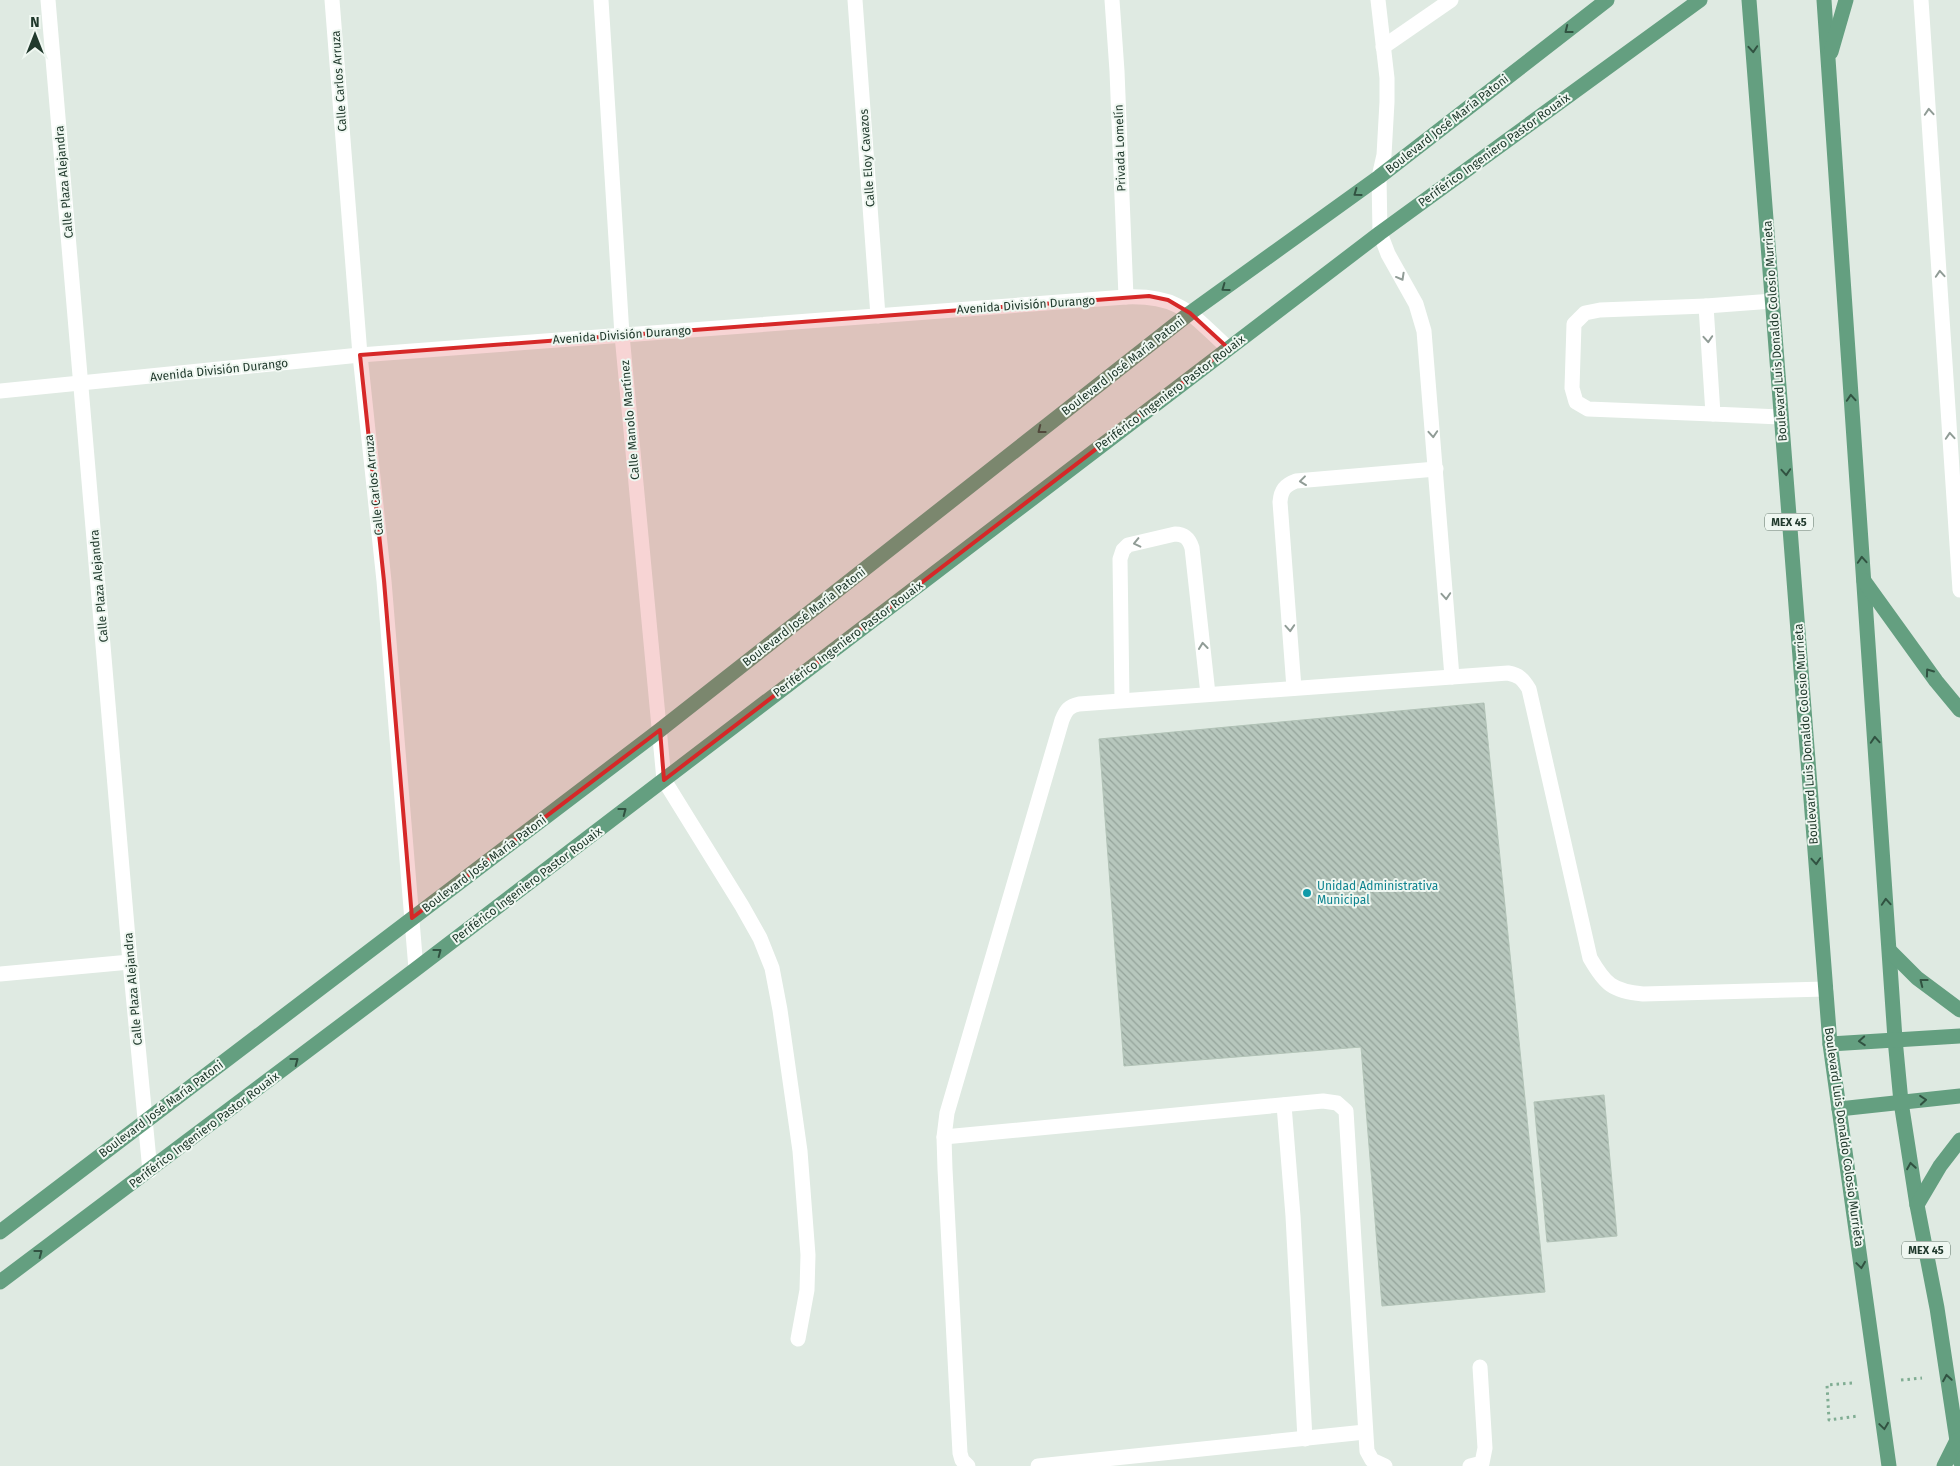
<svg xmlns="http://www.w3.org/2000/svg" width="1960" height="1466" viewBox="0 0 1960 1466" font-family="'Fira Sans',sans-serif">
	<defs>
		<pattern id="building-back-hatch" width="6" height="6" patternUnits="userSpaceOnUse" patternTransform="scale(1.25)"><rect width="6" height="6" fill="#b7c7bd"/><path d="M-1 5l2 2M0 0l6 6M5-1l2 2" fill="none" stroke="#94a39a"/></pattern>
	</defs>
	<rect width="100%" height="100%" fill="#dfeae2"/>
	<!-- building -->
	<g fill="url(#building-back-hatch)" stroke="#b2c3b7">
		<path d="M1484,703L1545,1292L1382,1306L1361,1047L1124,1066L1099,739Z"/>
		<path d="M1604,1095L1617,1236L1547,1242L1534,1102Z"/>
	</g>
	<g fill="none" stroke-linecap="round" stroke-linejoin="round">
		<!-- path -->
		<g stroke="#80ad93" stroke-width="3" stroke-dasharray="2.5 4" stroke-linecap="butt">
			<path d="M1901,1380L1922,1378"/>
			<path d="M1852,1383L1827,1385L1829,1420L1858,1416"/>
		</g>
		<!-- minor -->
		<g stroke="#fff" stroke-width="15">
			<path d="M48,0L130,962L150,1171"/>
			<path d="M332,0L360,355L384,581L416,969"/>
			<path d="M601,0L622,335L664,780L742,906L760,938L772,968L780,1010L800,1151L808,1255L807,1290L798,1339"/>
			<path d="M855,0L878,316"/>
			<path d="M1112,0L1117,71L1126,297"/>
			<path d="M1378,0L1387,78V102L1384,155L1379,177L1380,233L1388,254L1416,304L1424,331L1452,677"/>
			<path d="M1921,0L1960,590"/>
			<path d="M1383,47L1451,0"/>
			<path d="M1773,301L1706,306L1713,414L1781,417"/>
			<path d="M1706,306L1600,310L1585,313L1574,324L1572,388L1576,402L1588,409L1713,414"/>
			<path d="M0,391L360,355L1126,297C1180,295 1191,314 1228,348"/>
			<path d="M1294,688L1280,502C1281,490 1285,485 1296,481L1436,469"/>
			<path d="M1122,700L1120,559L1123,550L1128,545L1175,534C1184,534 1189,538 1192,548L1208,694"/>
			<path d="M0,974L130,962"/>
			<path d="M1284,1105L1293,1216L1305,1439"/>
			<path d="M944,1137L1323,1101L1337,1103L1346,1111L1367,1451L1372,1460L1385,1466"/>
			<path d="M968,1466L962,1460L960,1453L945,1169L944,1137L947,1113L1062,720C1066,710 1069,706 1079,704L1452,677L1508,673C1519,675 1523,679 1529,689L1590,958C1605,984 1612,991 1643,994L1826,989"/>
			<path d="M1038,1466L1365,1432"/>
			<path d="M1470,1466L1482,1463L1485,1448L1480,1367"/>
		</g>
		<!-- major -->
		<g stroke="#649f80" stroke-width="15">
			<path d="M1749,0L1830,1044L1889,1466"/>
			<path d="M1824,0L1895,1039L1901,1102L1917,1205L1937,1308L1960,1461"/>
			<path d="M1831,52L1846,0"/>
			<path d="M1864,581L1936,681L1960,710"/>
			<path d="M1890,951L1917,978L1960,1010"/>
			<path d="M1830,1044L1960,1036"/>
			<path d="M1839,1109L1960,1096"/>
			<path d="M1917,1205L1940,1166L1960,1140"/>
			<path d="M0,1232L660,730L1190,313L1379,177L1607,0"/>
			<path d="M0,1282L416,969L1380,233L1700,0"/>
			<path d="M1944,1466L1957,1440"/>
		</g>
	</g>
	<!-- one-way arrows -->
	<defs><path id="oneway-chevron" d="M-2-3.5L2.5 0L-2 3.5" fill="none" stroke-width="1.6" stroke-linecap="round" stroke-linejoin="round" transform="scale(1.25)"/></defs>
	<g stroke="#315241">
		<use href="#oneway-chevron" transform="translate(1568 30) rotate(142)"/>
		<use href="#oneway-chevron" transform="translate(1753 49) rotate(86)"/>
		<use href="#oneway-chevron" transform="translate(1357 193) rotate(144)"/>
		<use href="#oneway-chevron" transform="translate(1225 288) rotate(144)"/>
		<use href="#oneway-chevron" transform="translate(1851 398) rotate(-94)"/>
		<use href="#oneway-chevron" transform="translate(1041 430) rotate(142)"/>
		<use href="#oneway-chevron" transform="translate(1786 472) rotate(86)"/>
		<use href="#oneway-chevron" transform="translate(1862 560) rotate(-94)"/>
		<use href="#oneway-chevron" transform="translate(1929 672) rotate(-126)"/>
		<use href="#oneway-chevron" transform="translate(1875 740) rotate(-94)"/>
		<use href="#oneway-chevron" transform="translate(623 811) rotate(-37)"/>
		<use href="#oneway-chevron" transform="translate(1816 861) rotate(86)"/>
		<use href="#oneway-chevron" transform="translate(1886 902) rotate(-94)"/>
		<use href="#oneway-chevron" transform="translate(438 952) rotate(-37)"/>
		<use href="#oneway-chevron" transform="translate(1923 982) rotate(-142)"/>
		<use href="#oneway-chevron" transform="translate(1862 1041) rotate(176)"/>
		<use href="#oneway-chevron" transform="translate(295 1061) rotate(-37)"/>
		<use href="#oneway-chevron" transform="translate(1923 1100) rotate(-5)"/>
		<use href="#oneway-chevron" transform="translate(1911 1166) rotate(-99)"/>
		<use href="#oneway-chevron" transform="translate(39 1253) rotate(-37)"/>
		<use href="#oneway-chevron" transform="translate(1861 1265) rotate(82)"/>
		<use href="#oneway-chevron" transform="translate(1947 1378) rotate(-99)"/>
		<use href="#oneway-chevron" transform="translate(1884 1426) rotate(82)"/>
	</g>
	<g stroke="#909c96">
		<use href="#oneway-chevron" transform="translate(1929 112) rotate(-94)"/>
		<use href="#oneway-chevron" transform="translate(1940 274) rotate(-94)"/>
		<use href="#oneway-chevron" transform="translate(1401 277) rotate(61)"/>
		<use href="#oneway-chevron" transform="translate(1708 339) rotate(86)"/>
		<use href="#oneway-chevron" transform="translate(1433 434) rotate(86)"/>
		<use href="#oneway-chevron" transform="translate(1950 436) rotate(-94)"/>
		<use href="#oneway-chevron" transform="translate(1303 481) rotate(173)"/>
		<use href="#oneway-chevron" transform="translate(1137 543) rotate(167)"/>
		<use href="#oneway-chevron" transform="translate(1446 596) rotate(86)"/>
		<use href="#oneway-chevron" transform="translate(1290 628) rotate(86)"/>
		<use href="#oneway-chevron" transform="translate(1203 646) rotate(-96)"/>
	</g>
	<!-- marked area -->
	<path fill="#d62828" fill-opacity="0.2" stroke="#d62828" stroke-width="4" stroke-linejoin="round" d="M1149,296L1168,300L1190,313L1228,348L664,780L660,730L412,918L384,581L360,355Z"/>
	<!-- markers -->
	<circle fill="#0f9aa8" stroke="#eff7f1" stroke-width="2" cx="1307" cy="893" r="5"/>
	<g text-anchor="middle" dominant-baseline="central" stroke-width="4" stroke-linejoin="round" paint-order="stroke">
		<!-- shield labels -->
		<g fill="#eff7f1" stroke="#5e7267" stroke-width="1">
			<rect x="1765" y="513.5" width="48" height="17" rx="4"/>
			<rect x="1902" y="1241.5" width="48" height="17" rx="4"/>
		</g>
		<g font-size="11" font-weight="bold" fill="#20392c">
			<text x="1789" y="522">MEX 45</text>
			<text x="1926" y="1250">MEX 45</text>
		</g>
		<!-- street labels -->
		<g font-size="12" fill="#20392c" stroke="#eff7f1">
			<text transform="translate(339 81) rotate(-94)">Calle Carlos Arruza</text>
			<text transform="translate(1447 124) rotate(-38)">Boulevard José María Patoni</text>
			<text transform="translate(1120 148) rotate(-92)">Privada Lomelín</text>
			<text transform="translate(1494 150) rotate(-36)">Periférico Ingeniero Pastor Rouaix</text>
			<text transform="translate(867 158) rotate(-94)">Calle Eloy Cavazos</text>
			<text transform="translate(64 182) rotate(-95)">Calle Plaza Alejandra</text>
			<text transform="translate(1026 305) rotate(-4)">Avenida División Durango</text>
			<text transform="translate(1775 331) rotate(-94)">Boulevard Luis Donaldo Colosio Murrieta</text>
			<text transform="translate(622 335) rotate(-4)">Avenida División Durango</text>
			<text transform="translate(1123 366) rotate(-38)">Boulevard José María Patoni</text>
			<text transform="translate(219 370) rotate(-6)">Avenida División Durango</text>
			<text transform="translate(1170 393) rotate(-37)">Periférico Ingeniero Pastor Rouaix</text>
			<text transform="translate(630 420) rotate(-95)">Calle Manolo Martínez</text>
			<text transform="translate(374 485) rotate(-96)">Calle Carlos Arruza</text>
			<text transform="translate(99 586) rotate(-95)">Calle Plaza Alejandra</text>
			<text transform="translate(804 617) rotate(-38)">Boulevard José María Patoni</text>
			<text transform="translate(848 639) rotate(-37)">Periférico Ingeniero Pastor Rouaix</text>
			<text transform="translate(1806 734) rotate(-94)">Boulevard Luis Donaldo Colosio Murrieta</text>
			<text transform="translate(484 864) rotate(-37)">Boulevard José María Patoni</text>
			<text transform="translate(527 885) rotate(-37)">Periférico Ingeniero Pastor Rouaix</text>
			<text transform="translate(133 989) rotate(-95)">Calle Plaza Alejandra</text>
			<text transform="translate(161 1109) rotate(-37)">Boulevard José María Patoni</text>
			<text transform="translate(204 1130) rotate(-37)">Periférico Ingeniero Pastor Rouaix</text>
			<text transform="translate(1844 1137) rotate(82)">Boulevard Luis Donaldo Colosio Murrieta</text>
		</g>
		<!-- culture labels -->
		<g font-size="12" fill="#0d838f" stroke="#eff7f1" text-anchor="start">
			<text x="1317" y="886">Unidad Administrativa<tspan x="1317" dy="14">Municipal</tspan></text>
		</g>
	</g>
	<!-- north arrow -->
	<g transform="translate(35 35)" stroke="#eff7f1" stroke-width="4" paint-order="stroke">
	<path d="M0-4L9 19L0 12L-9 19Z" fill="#20392c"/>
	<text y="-8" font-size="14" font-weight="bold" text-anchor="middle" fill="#20392c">N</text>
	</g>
</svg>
